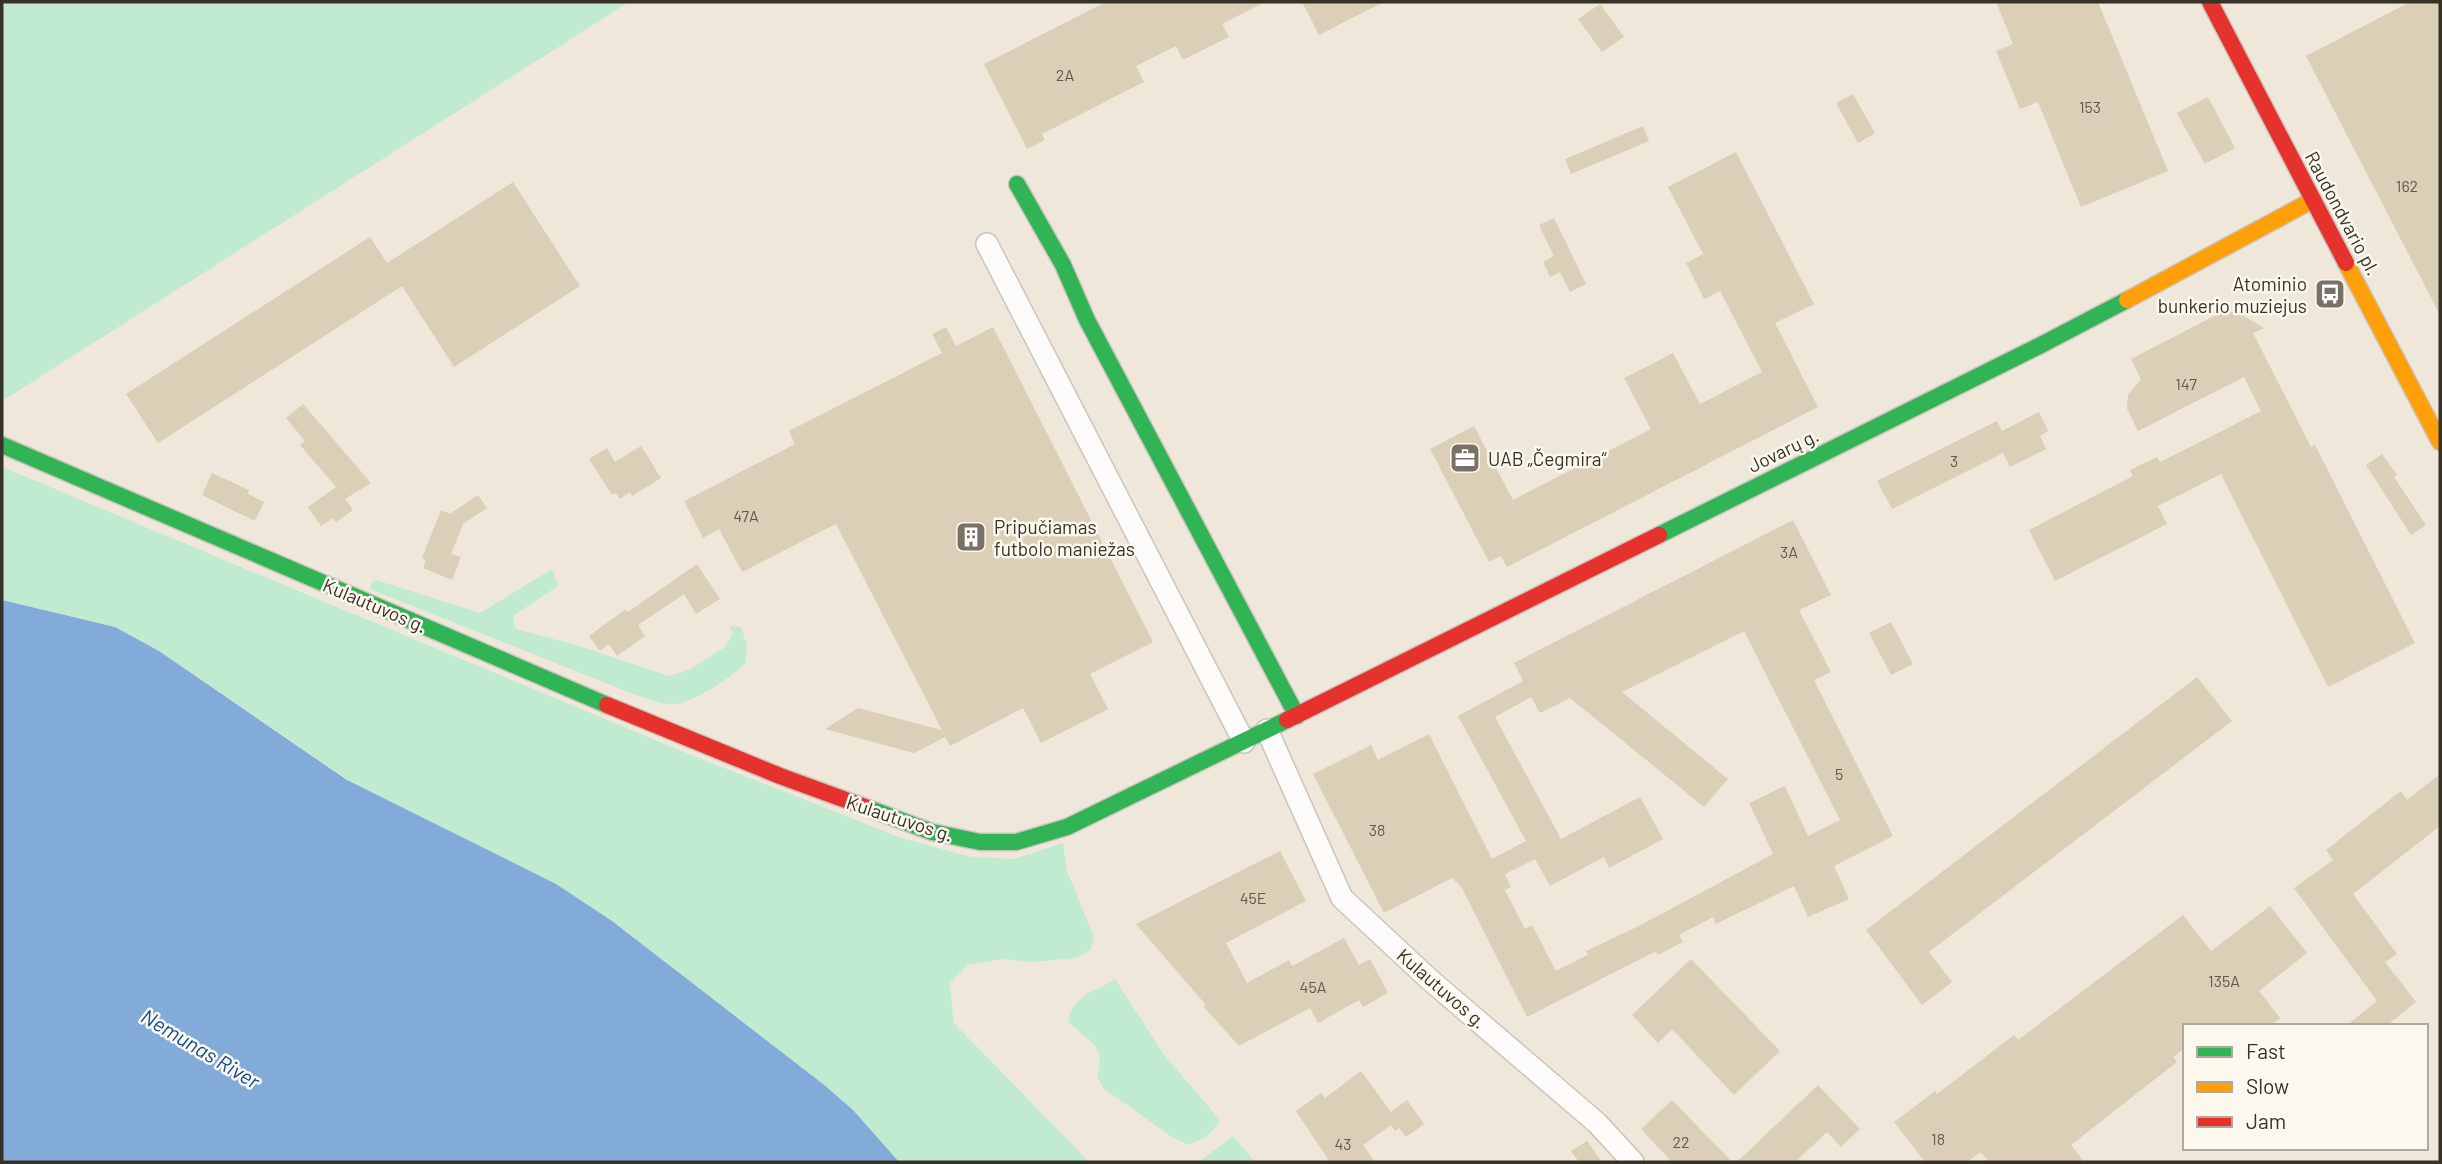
<svg xmlns="http://www.w3.org/2000/svg" width="2442" height="1164" viewBox="0 0 2442 1164" font-family="Barlow,sans-serif">
	<rect width="100%" height="100%" fill="#efe7da"/>
	<!-- green -->
	<g fill="#c0ebd0">
		<path d="M6,2H629L2,401V10Z"/>
		<path d="M2,467L691,755L899,837L971,857L996,858L1014,859L1063,843L1067,871L1094,937L1091,949L1077,958L1032,962L1006,959L969,964L949,984C953,997 951,1010 954,1023L1089,1162H899L884,1145L159,651L115,627L2,600Z"/>
		<path d="M552,569L558,586L513,616L516,629L576,645L669,676L689,670L725,647L733,633L730,626L741,627L747,645L745,664C728,679 699,699 677,704C665,706 649,699 638,696L370,589L372,582L376,580L480,613Z"/>
		<path d="M1115,979L1164,1055L1220,1120C1212,1134 1203,1139 1189,1145L1175,1139L1103,1088L1097,1075C1107,1047 1088,1040 1068,1022C1073,993 1095,993 1115,979Z"/>
		<path d="M1233,1136L1255,1162H1199Z"/>
	</g>
	<!-- water -->
	<path fill="#83abd9" d="M2,600L115,627L159,651L347,780L556,884L612,921L823,1084L853,1110L899,1162H2Z"/>
	<!-- building -->
	<g fill="#dccfb7" fill-rule="evenodd">
		<path d="M1106,2H1265L1222,24L1229,37L1183,60L1176,46L1136,66L1144,82L1042,134L1045,140L1027,149L984,64Z"/>
		<path d="M1302,2H1384L1319,35Z"/>
		<path d="M1996,2H2098L2168,171L2081,207L2038,102L2020,109L1996,51L2013,44Z"/>
		<path d="M2410,2H2440V315L2306,56Z"/>
		<path d="M1600,4L1624,37L1602,52L1578,19Z"/>
		<path d="M1853,94L1875,133L1858,143L1836,103Z"/>
		<path d="M2208,97L2235,148L2205,164L2177,113Z"/>
		<path d="M1643,126L1649,141L1571,174L1565,159Z"/>
		<path d="M1736,152L1814,304L1775,323L1818,407L1507,567L1501,556L1489,562L1430,449L1474,426L1513,500L1651,429L1624,378L1673,353L1700,404L1762,372L1720,291L1704,299L1686,263L1703,254L1668,187Z"/>
		<path d="M513,182L580,286L454,367L402,286L158,443L126,394L370,237L387,263Z"/>
		<path d="M1554,218L1586,284L1570,292L1560,272L1550,277L1543,262L1554,256L1539,225Z"/>
		<path d="M2224,311L2237,312L2264,328L2253,333L2311,447L2315,445L2415,643L2328,687L2221,474L2158,506L2167,524L2055,581L2029,530L2133,476L2130,470L2157,457L2160,462L2261,411L2244,377L2138,431L2127,409L2128,395L2141,379L2131,359Z"/>
		<path d="M946,327L956,346L993,327L1153,642L1090,674L1108,709L1041,743L1023,708L950,746L945,737L914,753L825,729L858,708L942,730L836,524L742,572L719,529L703,538L684,501L795,444L789,431L942,353L932,334Z"/>
		<path d="M303,404L371,483L345,499L353,510L336,522L333,518L321,526L308,507L336,487L300,445L305,441L286,418Z"/>
		<path d="M2039,412L2048,431L2040,436L2046,449L2010,467L2003,453L1892,509L1877,481L1997,421L2002,431Z"/>
		<path d="M641,446L661,478L632,496L630,492L620,499L616,493L612,495L589,459L607,448L615,462Z"/>
		<path d="M2382,454L2397,475L2394,477L2426,525L2411,535L2366,465Z"/>
		<path d="M212,473L249,490L248,494L264,502L255,521L202,495Z"/>
		<path d="M478,495L487,508L463,524L451,554L461,557L452,580L423,568L426,560L422,558L441,510L450,514Z"/>
		<path d="M1793,520L1831,595L1799,610L1831,672L1814,680L1893,836L1834,866L1849,899L1808,917L1794,886L1716,924L1713,917L1679,935L1683,942L1658,955L1656,951L1527,1017L1462,888L1452,878L1384,913L1313,774L1371,745L1378,760L1429,734L1492,859L1526,841L1458,716L1523,681L1514,663ZM1744,631L1840,820L1808,836L1785,786L1749,803L1773,854L1639,926L1586,951L1588,955L1556,971L1532,925L1525,929L1505,890L1511,887L1505,874L1535,859L1550,886L1604,857L1609,868L1663,839L1640,797L1561,839L1495,717L1531,697L1540,713L1570,698L1704,807L1728,779L1622,692Z"/>
		<path d="M697,564L720,599L696,614L684,594L638,625L645,636L617,656L609,644L600,651L589,636L626,609L628,612Z"/>
		<path d="M1891,622L1913,664L1891,675L1869,633Z"/>
		<path d="M2197,677L2232,721L1929,952L1952,982L1922,1005L1866,930Z"/>
		<path d="M2440,774V826L2353,894L2397,954L2385,962L2416,1002L2386,1026H2346L2377,1001L2294,888L2333,860L2326,850L2401,791L2407,800Z"/>
		<path d="M1280,851L1306,901L1226,943L1247,983L1289,960L1292,966L1344,938L1359,965L1370,959L1388,993L1363,1007L1359,1000L1318,1023L1310,1008L1239,1046L1203,1006L1206,1005L1136,924Z"/>
		<path d="M2270,906L2307,953L2259,991L2280,1018L2270,1026H2185V1048L2173,1057L2177,1062L2071,1145L2084,1162H1989L1981,1152L1967,1162H1925L1894,1122L1935,1091L1937,1094L2014,1035L2018,1040L2183,915L2211,951Z"/>
		<path d="M1691,959L1780,1051L1734,1095L1672,1029L1658,1043L1632,1015Z"/>
		<path d="M1361,1071L1391,1112L1407,1100L1424,1124L1406,1137L1399,1128L1395,1131L1391,1125L1363,1145L1375,1162H1330L1296,1111L1321,1093L1325,1098Z"/>
		<path d="M1818,1085L1860,1129L1841,1147L1827,1132L1795,1162H1737Z"/>
		<path d="M1672,1100L1732,1162H1672L1641,1129Z"/>
		<path d="M1587,1141L1602,1162H1579L1571,1151Z"/>
	</g>
	<g fill="none" stroke-linecap="round" stroke-linejoin="round">
		<!-- street casing -->
		<g stroke="#cbc5bb" stroke-width="24">
			<g id="street">
				<path d="M987,244L1244,742"/>
				<path d="M1267,730L1342,898L1429,979L1597,1123L1633,1162"/>
			</g>
		</g>
		<!-- fast casing -->
		<g stroke="#cbc5bb" stroke-width="19">
			<g id="fast">
				<path d="M1017,184L1063,265L1087,320L1297,716"/>
				<path d="M2,445L607,705"/>
				<path d="M1659,535L2041,345L2127,300"/>
				<path d="M865,807L932,832L980,842H1016L1067,827L1287,720"/>
			</g>
		</g>
		<!-- slow casing -->
		<g stroke="#cbc5bb" stroke-width="19">
			<g id="slow">
				<path d="M2346,263L2440,442"/>
				<path d="M2127,300L2313,200"/>
			</g>
		</g>
		<!-- jam casing -->
		<g stroke="#cbc5bb" stroke-width="19">
			<g id="jam">
				<path d="M2210,2L2346,263"/>
				<path d="M607,705L780,776L865,807"/>
				<path d="M1287,720L1659,535"/>
			</g>
		</g>
		<!-- street -->
		<use href="#street" stroke="#fdfbf9" stroke-width="21"/>
		<!-- fast -->
		<use href="#fast" stroke="#30b455" stroke-width="16"/>
		<!-- slow -->
		<use href="#slow" stroke="#ff9f0a" stroke-width="16"/>
		<!-- jam -->
		<use href="#jam" stroke="#e5322d" stroke-width="16"/>
	</g>
	<!-- icons -->
	<defs>
		<g id="bus-square" transform="scale(1.575)"><rect x="-9" y="-9" width="18" height="18" rx="4" fill="#777166" stroke="#fdf8ee"/><path d="M-5-6H5V4H4V6H2V4H-2V6H-4V4H-5ZM-3.5-4V0h7V-4ZM-3.5 1.2v1.5H-2V1.2ZM2 1.2v1.5H3.5V1.2Z" fill="#fff"/></g>
		<g id="office-square" transform="scale(1.575)"><rect x="-9" y="-9" width="18" height="18" rx="4" fill="#777166" stroke="#fdf8ee"/><path d="M-6-3h4V-5.5h4V-3h4V5H-6ZM-1-4.5V-3h2v-1.5ZM-6 0V1H6V0Z" fill="#fff"/></g>
		<g id="building-square" transform="scale(1.575)"><rect x="-9" y="-9" width="18" height="18" rx="4" fill="#777166" stroke="#fdf8ee"/><path d="M-4-6H4V6H1V3H-1V6H-4ZM-2.5-4.3h1.7v1.8h-1.7ZM.8-4.3h1.7v1.8H.8ZM-2.5-1h1.7V.8h-1.7ZM.8-1h1.7V.8H.8Z" fill="#fff"/></g>
	</defs>
	<g fill-rule="evenodd">
		<use href="#bus-square" x="2330" y="294"/>
		<use href="#office-square" x="1465" y="458"/>
		<use href="#building-square" x="971" y="537"/>
	</g>
	<g text-anchor="middle" dominant-baseline="central" stroke-width="5" stroke-linejoin="round" paint-order="stroke">
		<!-- number labels -->
		<g font-size="16" fill="#60594c">
			<text x="1065" y="74">2A</text>
			<text x="2090" y="106">153</text>
			<text x="2407" y="185">162</text>
			<text x="2186" y="383">147</text>
			<text x="1954" y="460">3</text>
			<text x="746" y="515">47A</text>
			<text x="1789" y="551">3A</text>
			<text x="1839" y="773">5</text>
			<text x="1377" y="829">38</text>
			<text x="1253" y="897">45E</text>
			<text x="2224" y="980">135A</text>
			<text x="1313" y="986">45A</text>
			<text x="1938" y="1138">18</text>
			<text x="1681" y="1141">22</text>
			<text x="1343" y="1143">43</text>
		</g>
		<!-- street labels -->
		<g font-size="19" fill="#373228" stroke="#fdf8ee">
			<text transform="translate(2343 213) rotate(62)">Raudondvario pl.</text>
			<text transform="translate(1783 450) rotate(-26)">Jovarų g.</text>
			<text transform="translate(375 605) rotate(23)">Kulautuvos g.</text>
			<text transform="translate(900 818) rotate(18)">Kulautuvos g.</text>
			<text transform="translate(1442 988) rotate(41)">Kulautuvos g.</text>
		</g>
		<!-- poi labels -->
		<g font-size="19" fill="#373228" stroke="#fdf8ee" text-anchor="start">
			<text x="2307" y="283" text-anchor="end">Atominio<tspan x="2307" dy="22">bunkerio muziejus</tspan></text>
			<text x="1488" y="458">UAB „Čegmira“</text>
			<text x="994" y="526">Pripučiamas<tspan x="994" dy="22">futbolo maniežas</tspan></text>
		</g>
		<!-- water labels -->
		<g font-size="21" font-style="italic" fill="#104f91" stroke="#fdf8ee">
			<text transform="translate(201 1048) rotate(31)">Nemunas River</text>
		</g>
	</g>
	<!-- border -->
	<rect width="2442" height="1164" fill="none" stroke="#373228" stroke-width="7"/>
	<!-- legend -->
	<rect x="2183" y="1024" width="245" height="126" fill="#fdf8ee" stroke="#aea99f" stroke-width="2"/>
	<rect x="2197" y="1047" width="35" height="10" fill="#30b455" stroke="#aea99f" stroke-width="2"/>
	<text x="2246" y="1059" font-size="21" fill="#373228">Fast</text>
	<rect x="2197" y="1082" width="35" height="10" fill="#ff9f0a" stroke="#aea99f" stroke-width="2"/>
	<text x="2246" y="1094" font-size="21" fill="#373228">Slow</text>
	<rect x="2197" y="1117" width="35" height="10" fill="#e5322d" stroke="#aea99f" stroke-width="2"/>
	<text x="2246" y="1129" font-size="21" fill="#373228">Jam</text>
</svg>
